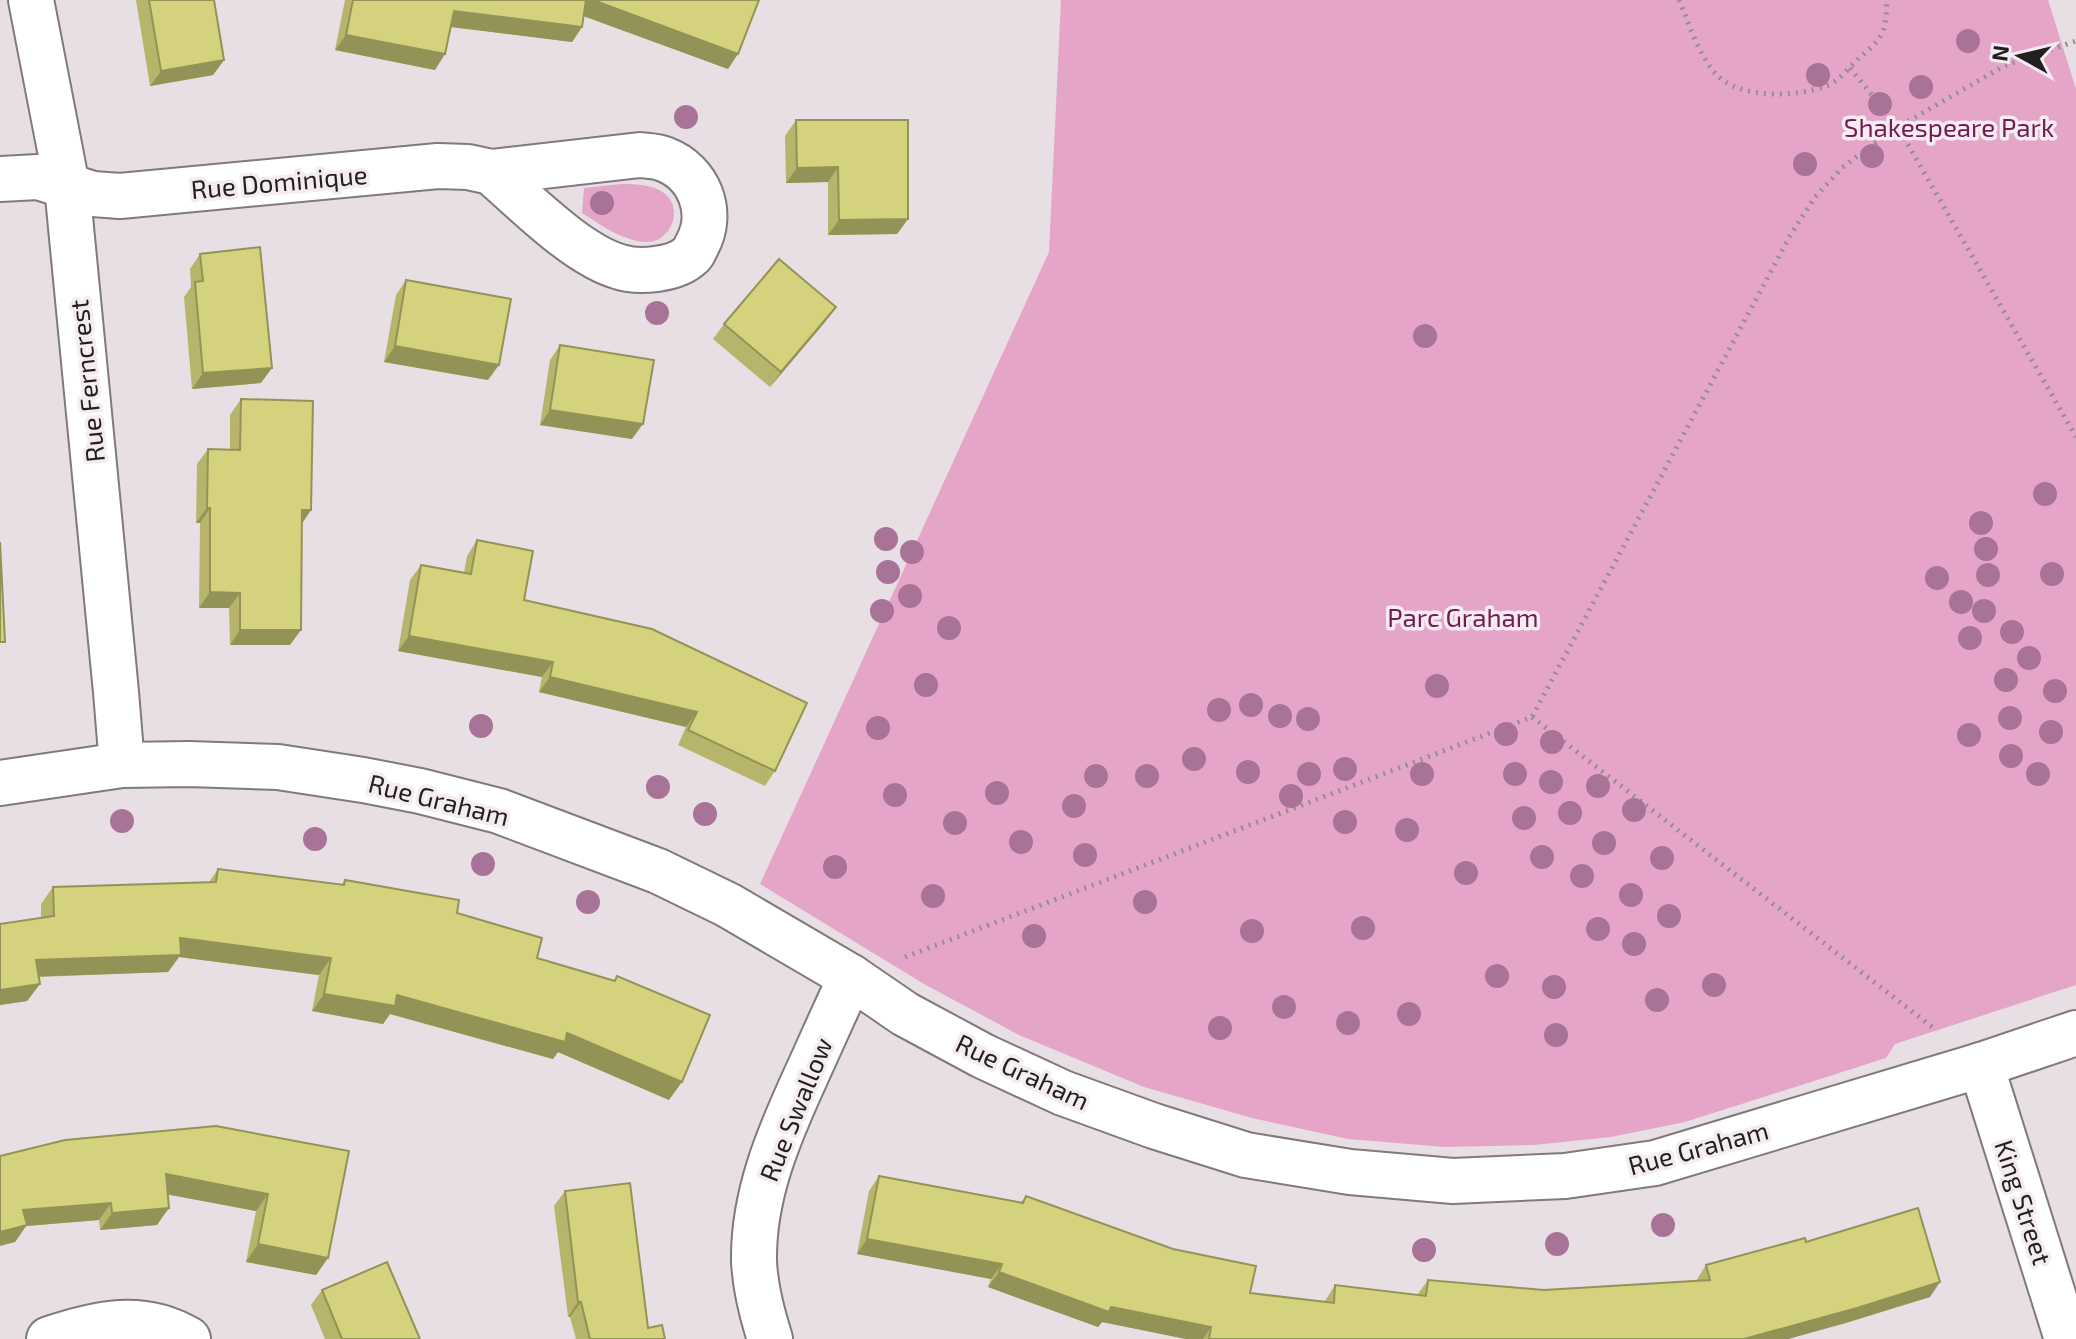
<svg xmlns="http://www.w3.org/2000/svg" width="2076" height="1339" viewBox="0 0 2076 1339" font-family="'Exo 2',sans-serif">
	<rect width="100%" height="100%" fill="#e8dfe4"/>
	<!-- green -->
	<g fill="#e5a5c9">
		<path d="M1061,0H2048L2076,89V985L1895,1044L1886,1058L1685,1122L1611,1137L1534,1145L1445,1147L1348,1139L1252,1118L1144,1087L1019,1035L924,984L760,884L1049,252Z"/>
		<path d="M621,184C635,184 652,184 664,193C685,209 670,244 645,242C621,240 601,225 582,213L584,188Z"/>
	</g>
	<g fill="none" stroke-linecap="round" stroke-linejoin="round">
		<!-- minor casing -->
		<g stroke="#81797d" stroke-width="48">
			<g id="minor">
				<path d="M31,0L67,186L116,692L122,765"/>
				<path d="M0,179L38,177L93,194L120,196L438,166L468,167L491,172L640,155C648,156 657,156 664,159C699,172 715,212 697,245C695,248 694,253 691,255C676,270 639,273 620,267C577,255 526,202 491,172"/>
				<path d="M0,783L122,765L189,764L278,767L363,780L420,791L499,811L658,871L728,905L851,977L905,1014L983,1056L1063,1093L1154,1126L1246,1155L1350,1172L1453,1181L1565,1176L1655,1163L1981,1065L2076,1033"/>
				<path d="M1981,1065L2067,1339"/>
				<path d="M49,1339C97,1323 142,1312 188,1339"/>
				<path d="M770,1339C762,1314 755,1287 754,1261C753,1196 778,1137 805,1078C820,1045 835,1011 851,977"/>
			</g>
		</g>
		<!-- path -->
		<g stroke="#948d91" stroke-width="5" stroke-dasharray="2 6" stroke-linecap="butt">
			<path d="M1679,0C1689,23 1700,60 1719,77C1743,99 1797,97 1826,86C1838,82 1849,68 1859,58C1868,50 1878,43 1883,31C1887,21 1886,10 1887,0"/>
			<path d="M1850,68L1898,127L2076,437"/>
			<path d="M1532,717L1936,1030"/>
			<path d="M905,957L1532,717L1791,234L1815,197L1842,168L1868,148L1898,127L2004,66L2076,41"/>
		</g>
		<!-- minor -->
		<use href="#minor" stroke="#fff" stroke-width="44"/>
	</g>
	<!-- trees -->
	<g fill="#a87396">
		<circle cx="1968" cy="41" r="12"/>
		<circle cx="1818" cy="75" r="12"/>
		<circle cx="1921" cy="87" r="12"/>
		<circle cx="1880" cy="104" r="12"/>
		<circle cx="686" cy="117" r="12"/>
		<circle cx="1872" cy="156" r="12"/>
		<circle cx="1805" cy="164" r="12"/>
		<circle cx="602" cy="203" r="12"/>
		<circle cx="657" cy="313" r="12"/>
		<circle cx="1425" cy="336" r="12"/>
		<circle cx="2045" cy="494" r="12"/>
		<circle cx="1981" cy="523" r="12"/>
		<circle cx="886" cy="539" r="12"/>
		<circle cx="1986" cy="549" r="12"/>
		<circle cx="912" cy="552" r="12"/>
		<circle cx="888" cy="572" r="12"/>
		<circle cx="2052" cy="574" r="12"/>
		<circle cx="1988" cy="575" r="12"/>
		<circle cx="1937" cy="578" r="12"/>
		<circle cx="910" cy="596" r="12"/>
		<circle cx="1961" cy="602" r="12"/>
		<circle cx="882" cy="611" r="12"/>
		<circle cx="1984" cy="611" r="12"/>
		<circle cx="949" cy="628" r="12"/>
		<circle cx="2012" cy="632" r="12"/>
		<circle cx="1970" cy="638" r="12"/>
		<circle cx="2029" cy="658" r="12"/>
		<circle cx="2006" cy="680" r="12"/>
		<circle cx="926" cy="685" r="12"/>
		<circle cx="1437" cy="686" r="12"/>
		<circle cx="2055" cy="691" r="12"/>
		<circle cx="1251" cy="705" r="12"/>
		<circle cx="1219" cy="710" r="12"/>
		<circle cx="1280" cy="716" r="12"/>
		<circle cx="2010" cy="718" r="12"/>
		<circle cx="1308" cy="719" r="12"/>
		<circle cx="481" cy="726" r="12"/>
		<circle cx="878" cy="728" r="12"/>
		<circle cx="2051" cy="732" r="12"/>
		<circle cx="1506" cy="734" r="12"/>
		<circle cx="1969" cy="735" r="12"/>
		<circle cx="1552" cy="742" r="12"/>
		<circle cx="2011" cy="756" r="12"/>
		<circle cx="1194" cy="759" r="12"/>
		<circle cx="1345" cy="769" r="12"/>
		<circle cx="1248" cy="772" r="12"/>
		<circle cx="1309" cy="774" r="12"/>
		<circle cx="1422" cy="774" r="12"/>
		<circle cx="1515" cy="774" r="12"/>
		<circle cx="2038" cy="774" r="12"/>
		<circle cx="1096" cy="776" r="12"/>
		<circle cx="1147" cy="776" r="12"/>
		<circle cx="1551" cy="782" r="12"/>
		<circle cx="1598" cy="786" r="12"/>
		<circle cx="658" cy="787" r="12"/>
		<circle cx="997" cy="793" r="12"/>
		<circle cx="895" cy="795" r="12"/>
		<circle cx="1291" cy="796" r="12"/>
		<circle cx="1074" cy="806" r="12"/>
		<circle cx="1634" cy="810" r="12"/>
		<circle cx="1570" cy="813" r="12"/>
		<circle cx="705" cy="814" r="12"/>
		<circle cx="1524" cy="818" r="12"/>
		<circle cx="122" cy="821" r="12"/>
		<circle cx="1345" cy="822" r="12"/>
		<circle cx="955" cy="823" r="12"/>
		<circle cx="1407" cy="830" r="12"/>
		<circle cx="315" cy="839" r="12"/>
		<circle cx="1021" cy="842" r="12"/>
		<circle cx="1604" cy="843" r="12"/>
		<circle cx="1085" cy="855" r="12"/>
		<circle cx="1542" cy="857" r="12"/>
		<circle cx="1662" cy="858" r="12"/>
		<circle cx="483" cy="864" r="12"/>
		<circle cx="835" cy="867" r="12"/>
		<circle cx="1466" cy="873" r="12"/>
		<circle cx="1582" cy="876" r="12"/>
		<circle cx="1631" cy="895" r="12"/>
		<circle cx="933" cy="896" r="12"/>
		<circle cx="588" cy="902" r="12"/>
		<circle cx="1145" cy="902" r="12"/>
		<circle cx="1669" cy="916" r="12"/>
		<circle cx="1363" cy="928" r="12"/>
		<circle cx="1598" cy="929" r="12"/>
		<circle cx="1252" cy="931" r="12"/>
		<circle cx="1034" cy="936" r="12"/>
		<circle cx="1634" cy="944" r="12"/>
		<circle cx="1497" cy="976" r="12"/>
		<circle cx="1714" cy="985" r="12"/>
		<circle cx="1554" cy="987" r="12"/>
		<circle cx="1657" cy="1000" r="12"/>
		<circle cx="1284" cy="1007" r="12"/>
		<circle cx="1409" cy="1014" r="12"/>
		<circle cx="1348" cy="1023" r="12"/>
		<circle cx="1220" cy="1028" r="12"/>
		<circle cx="1556" cy="1035" r="12"/>
		<circle cx="1663" cy="1225" r="12"/>
		<circle cx="1557" cy="1244" r="12"/>
		<circle cx="1424" cy="1250" r="12"/>
	</g>
	<!-- wall -->
	<g fill="#b6b56b">
		<path d="M136,0H214L224,60L213,75L150,86Z"/>
		<path d="M345,0H759L728,69L584,16L582,27L572,42L451,27L435,70L335,50Z"/>
		<path d="M796,120L908,219L897,234L828,235V182L786,183L785,136Z"/>
		<path d="M200,254L261,383L192,389L184,297L191,287L190,269Z"/>
		<path d="M406,280L488,380L384,362L396,295Z"/>
		<path d="M836,307L825,322L770,387L713,339L724,324Z"/>
		<path d="M560,345L632,439L540,425L550,360Z"/>
		<path d="M241,399L311,510L302,523L290,645H230L229,608H199L200,523H196L197,464L208,449H230V415Z"/>
		<path d="M477,540L524,600L652,629L775,771L765,786L678,745L686,727L539,692L542,677L398,651L410,580L421,565L464,573L467,556Z"/>
		<path d="M218,869L341,885L345,880L457,913L537,958L614,980L617,976L669,1100L558,1052L553,1059L390,1014L383,1024L312,1011L319,975L179,957L168,972L38,977L40,984L27,1001L0,1005V924L41,918V904L53,887L209,882Z"/>
		<path d="M216,1126L328,1258L316,1275L246,1262L256,1211L168,1194L157,1225L100,1230L99,1220L26,1226L15,1242L0,1156Z"/>
		<path d="M879,1176L1021,1202L1026,1196L1250,1293L1325,1301L1335,1285L1417,1295L1428,1280L1544,1290L1696,1281L1706,1265L1806,1242L1930,1297L1788,1339H1186L1102,1322L1098,1327L988,1287L991,1279L857,1254L869,1191Z"/>
		<path d="M565,1191L648,1328L665,1339H576L570,1317H568L554,1206Z"/>
		<path d="M322,1290L420,1339H325L311,1305Z"/>
	</g>
	<!-- shaded-wall -->
	<g fill="#949357">
		<path d="M584,0H593L738,54L728,69L575,13Z"/>
		<path d="M454,11L582,27L572,42L443,26Z"/>
		<path d="M346,35L445,54L435,70L335,50Z"/>
		<path d="M224,60L213,75L150,86L161,71Z"/>
		<path d="M838,167L828,182L786,183L797,168Z"/>
		<path d="M908,219L897,234L828,235L839,220Z"/>
		<path d="M836,307L825,322L770,387L781,372Z"/>
		<path d="M395,346L499,365L488,380L384,362Z"/>
		<path d="M272,368L261,383L192,389L203,373Z"/>
		<path d="M550,410L643,424L632,439L540,425Z"/>
		<path d="M207,508H210L200,523H196Z"/>
		<path d="M302,510H311L301,525Z"/>
		<path d="M210,592L240,593L229,608H199Z"/>
		<path d="M240,630H301L290,645H230Z"/>
		<path d="M409,636L553,662L542,677L398,651Z"/>
		<path d="M550,677L697,712L686,727L539,692Z"/>
		<path d="M180,938L331,958L319,975L179,957L168,972L24,977L36,960Z"/>
		<path d="M40,984L27,1001L0,1005V990Z"/>
		<path d="M324,994L397,995L567,1033L682,1082L669,1100L558,1052L553,1059L390,1014L383,1024L312,1011Z"/>
		<path d="M166,1174L268,1194L256,1211L154,1192Z"/>
		<path d="M111,1203L99,1220L26,1226L15,1242L0,1246V1232L23,1210Z"/>
		<path d="M169,1208L157,1225L100,1230L112,1213Z"/>
		<path d="M867,1239L1002,1264L991,1279L857,1254Z"/>
		<path d="M258,1244L328,1258L316,1275L246,1262Z"/>
		<path d="M999,1272L1111,1307L1211,1327L1203,1339H1186L1102,1322L1098,1327L988,1287Z"/>
		<path d="M1940,1282L1930,1297L1846,1323L1788,1339H1744Z"/>
		<path d="M578,1302H581L570,1317H568Z"/>
	</g>
	<!-- building -->
	<g fill="#d4d27c" stroke="#949357" stroke-width="2">
		<path d="M149,0H214L224,60L161,71Z"/>
		<path d="M353,0H586L582,27L454,11L445,54L346,35Z"/>
		<path d="M593,0H759L738,54Z"/>
		<path d="M796,120H908V219L839,220L838,167L797,168Z"/>
		<path d="M260,247L272,368L203,373L195,282L203,281L200,254Z"/>
		<path d="M779,259L836,307L781,372L724,324Z"/>
		<path d="M406,280L511,299L499,365L395,346Z"/>
		<path d="M560,345L654,360L643,424L550,410Z"/>
		<path d="M241,399L313,401L311,510H302L301,630H240V593L210,592V508H207L208,449L240,450Z"/>
		<path d="M477,540L533,551L524,600L652,629L807,703L775,771L688,730L697,712L550,677L553,662L409,636L421,565L471,574Z"/>
		<path d="M0,542L5,642H0Z"/>
		<path d="M218,869L344,885L345,880L459,900L457,913L542,938L537,958L615,981L617,976L710,1015L682,1082L567,1033L565,1042L397,995L395,1006L324,994L331,958L180,938L181,955L36,960L40,984L0,990V924L54,916L53,887L216,882Z"/>
		<path d="M216,1126L349,1151L328,1258L258,1244L268,1194L166,1174L169,1208L112,1213L111,1203L23,1210L27,1225L0,1232V1156L65,1140Z"/>
		<path d="M879,1176L1023,1203L1026,1196L1173,1249L1256,1266L1250,1293L1334,1303L1335,1285L1426,1296L1428,1280L1544,1290L1710,1280L1706,1265L1805,1238L1806,1242L1918,1208L1940,1282L1857,1308L1744,1339H1209L1211,1327L1111,1307L1109,1312L999,1272L1002,1264L867,1239Z"/>
		<path d="M630,1183L648,1328L662,1325L665,1339H590L581,1302H578L565,1191Z"/>
		<path d="M387,1262L420,1339H342L322,1290Z"/>
	</g>
	<g text-anchor="middle" dominant-baseline="central" stroke-width="7" stroke-linejoin="round" paint-order="stroke">
		<!-- park labels -->
		<g font-size="26" fill="#741a56" stroke="#f5ecf1">
			<text x="1949" y="126">Shakespeare Park</text>
			<text x="1463" y="616">Parc Graham</text>
		</g>
		<!-- street labels -->
		<g font-size="26" fill="#221f20" stroke="#f5ecf1">
			<text transform="translate(279 181) rotate(-5)">Rue Dominique</text>
			<text transform="translate(86 381) rotate(-96)">Rue Ferncrest</text>
			<text transform="translate(439 799) rotate(14)">Rue Graham</text>
			<text transform="translate(1023 1071) rotate(25)">Rue Graham</text>
			<text transform="translate(795 1109) rotate(-68)">Rue Swallow</text>
			<text transform="translate(1698 1147) rotate(-15)">Rue Graham</text>
			<text transform="translate(2024 1202) rotate(72)">King Street</text>
		</g>
	</g>
	<!-- north arrow -->
	<g transform="translate(2020 56) rotate(278)" stroke="#f5ecf1" stroke-width="6" paint-order="stroke">
	<path d="M0-6L14 30L0 20L-14 30Z" fill="#221f20"/>
	<text y="-12" font-size="22" font-weight="bold" text-anchor="middle" fill="#221f20">N</text>
	</g>
</svg>
